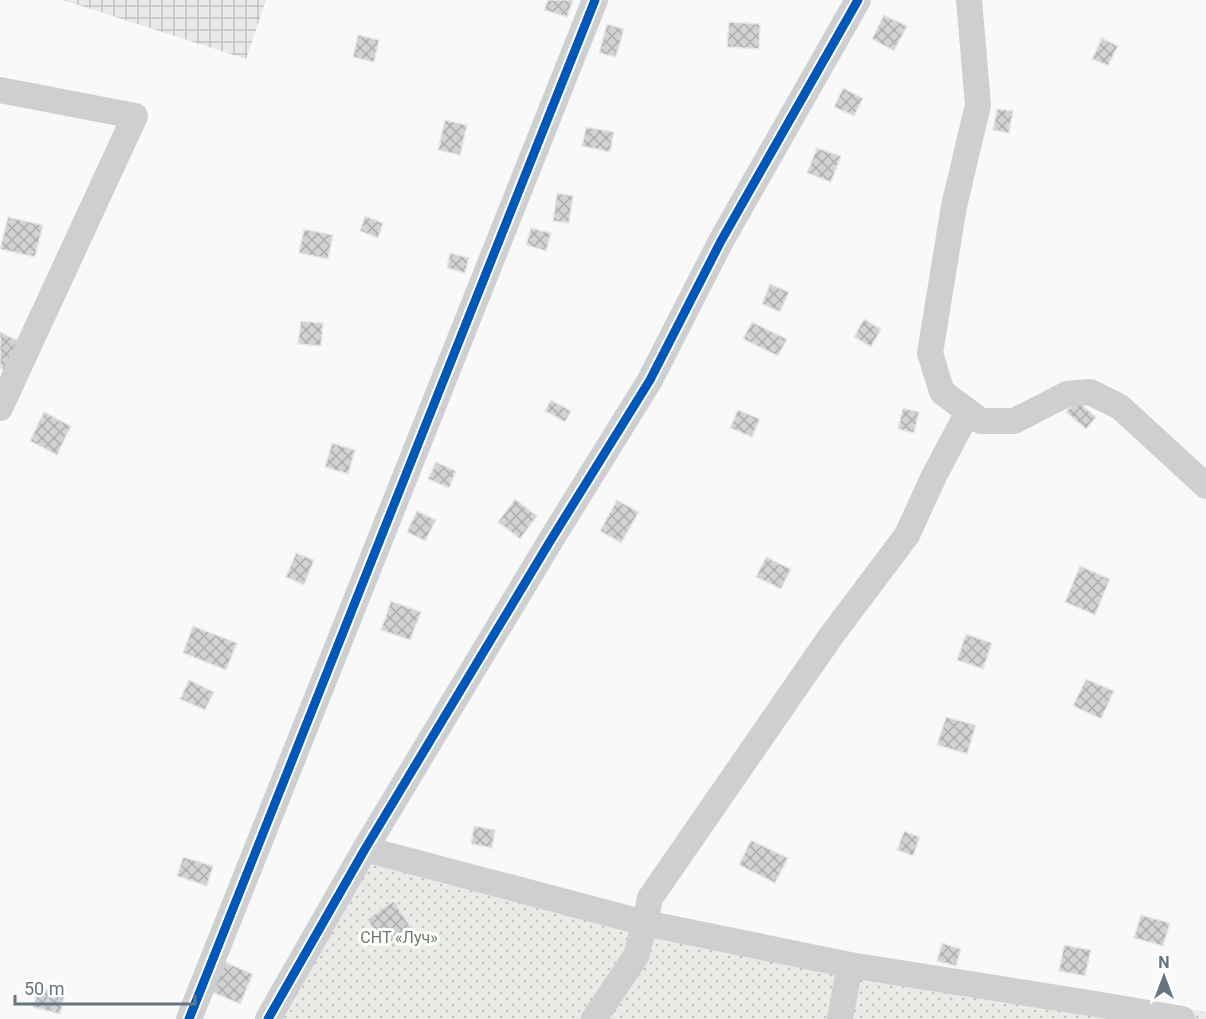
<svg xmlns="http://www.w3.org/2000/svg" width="1206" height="1019" viewBox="0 0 1206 1019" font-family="Roboto,sans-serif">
	<defs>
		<pattern id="industrial-grid" width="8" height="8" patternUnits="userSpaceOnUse" patternTransform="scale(1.5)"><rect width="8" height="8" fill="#e8e9e9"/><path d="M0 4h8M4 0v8" fill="none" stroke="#c0c1c2"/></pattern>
		<pattern id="garden-dots" width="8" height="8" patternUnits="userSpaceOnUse" patternTransform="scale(1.5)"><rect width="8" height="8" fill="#e8ebe6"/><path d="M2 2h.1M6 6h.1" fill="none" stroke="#c0c3c0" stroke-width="1.8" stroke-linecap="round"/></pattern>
		<pattern id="building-cross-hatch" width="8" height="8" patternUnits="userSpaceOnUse" patternTransform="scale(1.5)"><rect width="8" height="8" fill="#d0d2d3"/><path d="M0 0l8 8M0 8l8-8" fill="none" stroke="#acafb1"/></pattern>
	</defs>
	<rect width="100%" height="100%" fill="#f9f9f9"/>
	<!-- industrial -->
	<path fill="url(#industrial-grid)" d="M63,0H266L246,59Z"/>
	<!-- garden -->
	<path fill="url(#garden-dots)" d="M358,841L603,904L825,951L1036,983L1206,1012V1019H257Z"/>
	<!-- building -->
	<g fill="url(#building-cross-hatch)" stroke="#e8e8e8" stroke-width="1.5">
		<path d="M548,0H573L567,17L544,10Z"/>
		<path d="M884,15L907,26L894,51L872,39Z"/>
		<path d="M729,22L760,24L759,49L727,47Z"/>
		<path d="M607,24L624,29L616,57L599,53Z"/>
		<path d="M358,35L379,40L374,62L353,57Z"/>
		<path d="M1102,38L1118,46L1108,66L1092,59Z"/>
		<path d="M843,88L863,98L854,116L834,107Z"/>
		<path d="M997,109L1013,111L1009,133L993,130Z"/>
		<path d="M445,120L467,125L460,155L438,150Z"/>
		<path d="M586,127L614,132L610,152L582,146Z"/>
		<path d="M817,148L841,156L831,182L807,173Z"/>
		<path d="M557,193L573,196L569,223L553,221Z"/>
		<path d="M365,216L383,223L378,238L360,231Z"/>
		<path d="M8,217L43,225L35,257L0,249Z"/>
		<path d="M531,228L551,233L546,251L526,245Z"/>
		<path d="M304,229L333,235L328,259L299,253Z"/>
		<path d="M450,253L469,258L465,273L447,268Z"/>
		<path d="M770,284L789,292L780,312L762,304Z"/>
		<path d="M864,319L881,329L871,347L854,337Z"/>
		<path d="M301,321L323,323L321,346L298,344Z"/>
		<path d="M752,322L787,339L778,356L743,339Z"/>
		<path d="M0,332L19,341L6,371L0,368Z"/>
		<path d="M551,400L571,411L565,422L545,411Z"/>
		<path d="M1076,400L1096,417L1086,429L1066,412Z"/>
		<path d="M903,408L919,412L914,433L898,429Z"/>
		<path d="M738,410L760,419L752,437L730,428Z"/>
		<path d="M44,412L71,426L57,455L30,441Z"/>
		<path d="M332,443L355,450L348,474L325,467Z"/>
		<path d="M436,462L456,471L449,488L428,479Z"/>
		<path d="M515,499L537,516L520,539L498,522Z"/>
		<path d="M617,500L639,512L621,543L600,531Z"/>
		<path d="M417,511L436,520L425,541L407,532Z"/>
		<path d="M296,553L314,560L304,585L286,577Z"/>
		<path d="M766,557L791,569L781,589L756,577Z"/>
		<path d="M1080,566L1110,579L1095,615L1065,602Z"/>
		<path d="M391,601L421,612L410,640L381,630Z"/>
		<path d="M193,626L237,643L226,670L183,653Z"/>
		<path d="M966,634L992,643L983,669L957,660Z"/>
		<path d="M1086,679L1114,691L1101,719L1073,706Z"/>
		<path d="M189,680L214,692L205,710L180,699Z"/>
		<path d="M946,717L976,725L967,754L937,745Z"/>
		<path d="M474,826L495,830L492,848L471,844Z"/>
		<path d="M904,831L920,837L913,856L897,850Z"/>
		<path d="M751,840L788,858L775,883L739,865Z"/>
		<path d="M183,857L213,866L207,886L177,876Z"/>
		<path d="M394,901L412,929L384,946L367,919Z"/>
		<path d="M1141,915L1170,923L1163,946L1134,938Z"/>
		<path d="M942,943L961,949L956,966L937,961Z"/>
		<path d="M1064,945L1091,950L1085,976L1059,971Z"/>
		<path d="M225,962L253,974L240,1004L212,992Z"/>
		<path d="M38,987L65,994L60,1014L33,1007Z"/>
	</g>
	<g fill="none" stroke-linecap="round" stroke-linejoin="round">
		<!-- minor -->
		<g stroke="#cecfd0" stroke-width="26">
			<path d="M969,0L978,105L954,206L930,353L942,392L981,421H1014L1067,394L1090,392L1120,407L1206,486"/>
			<path d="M0,90L135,116L0,408"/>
			<path d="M365,849L645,923L650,898L831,636L907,535L934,476L968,412"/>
			<path d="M850,965L1102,1005L1182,1019"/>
			<path d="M189,1019L595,0"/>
			<path d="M268,1019L365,849L549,543L650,380L721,241L858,0"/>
			<path d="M594,1019L636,956L645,923L850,965L840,1019"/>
		</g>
		<!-- cycleway casing -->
		<g stroke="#fff" stroke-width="13">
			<g id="cycleway">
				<path d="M189,1019L595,0"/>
				<path d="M268,1019L365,849L549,543L650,380L721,241L858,0"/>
			</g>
		</g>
		<!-- cycleway -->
		<use href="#cycleway" stroke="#0057b8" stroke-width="9"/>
	</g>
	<g text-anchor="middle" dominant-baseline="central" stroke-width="6" stroke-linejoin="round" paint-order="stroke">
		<!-- park labels -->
		<g font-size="16" fill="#687a64" stroke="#fff">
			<text x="399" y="937">СНТ «Луч»</text>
		</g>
	</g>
	<!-- north arrow -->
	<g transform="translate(1164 977)" stroke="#ffffff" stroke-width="4.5" paint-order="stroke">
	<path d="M0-4.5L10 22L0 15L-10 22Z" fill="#657683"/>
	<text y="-9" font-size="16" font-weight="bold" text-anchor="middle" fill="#657683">N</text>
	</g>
	<!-- scale -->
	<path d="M15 995v9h180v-9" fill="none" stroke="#657683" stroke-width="3"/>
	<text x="24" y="995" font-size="18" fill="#657683" stroke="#ffffff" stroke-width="4.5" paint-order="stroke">50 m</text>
</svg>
